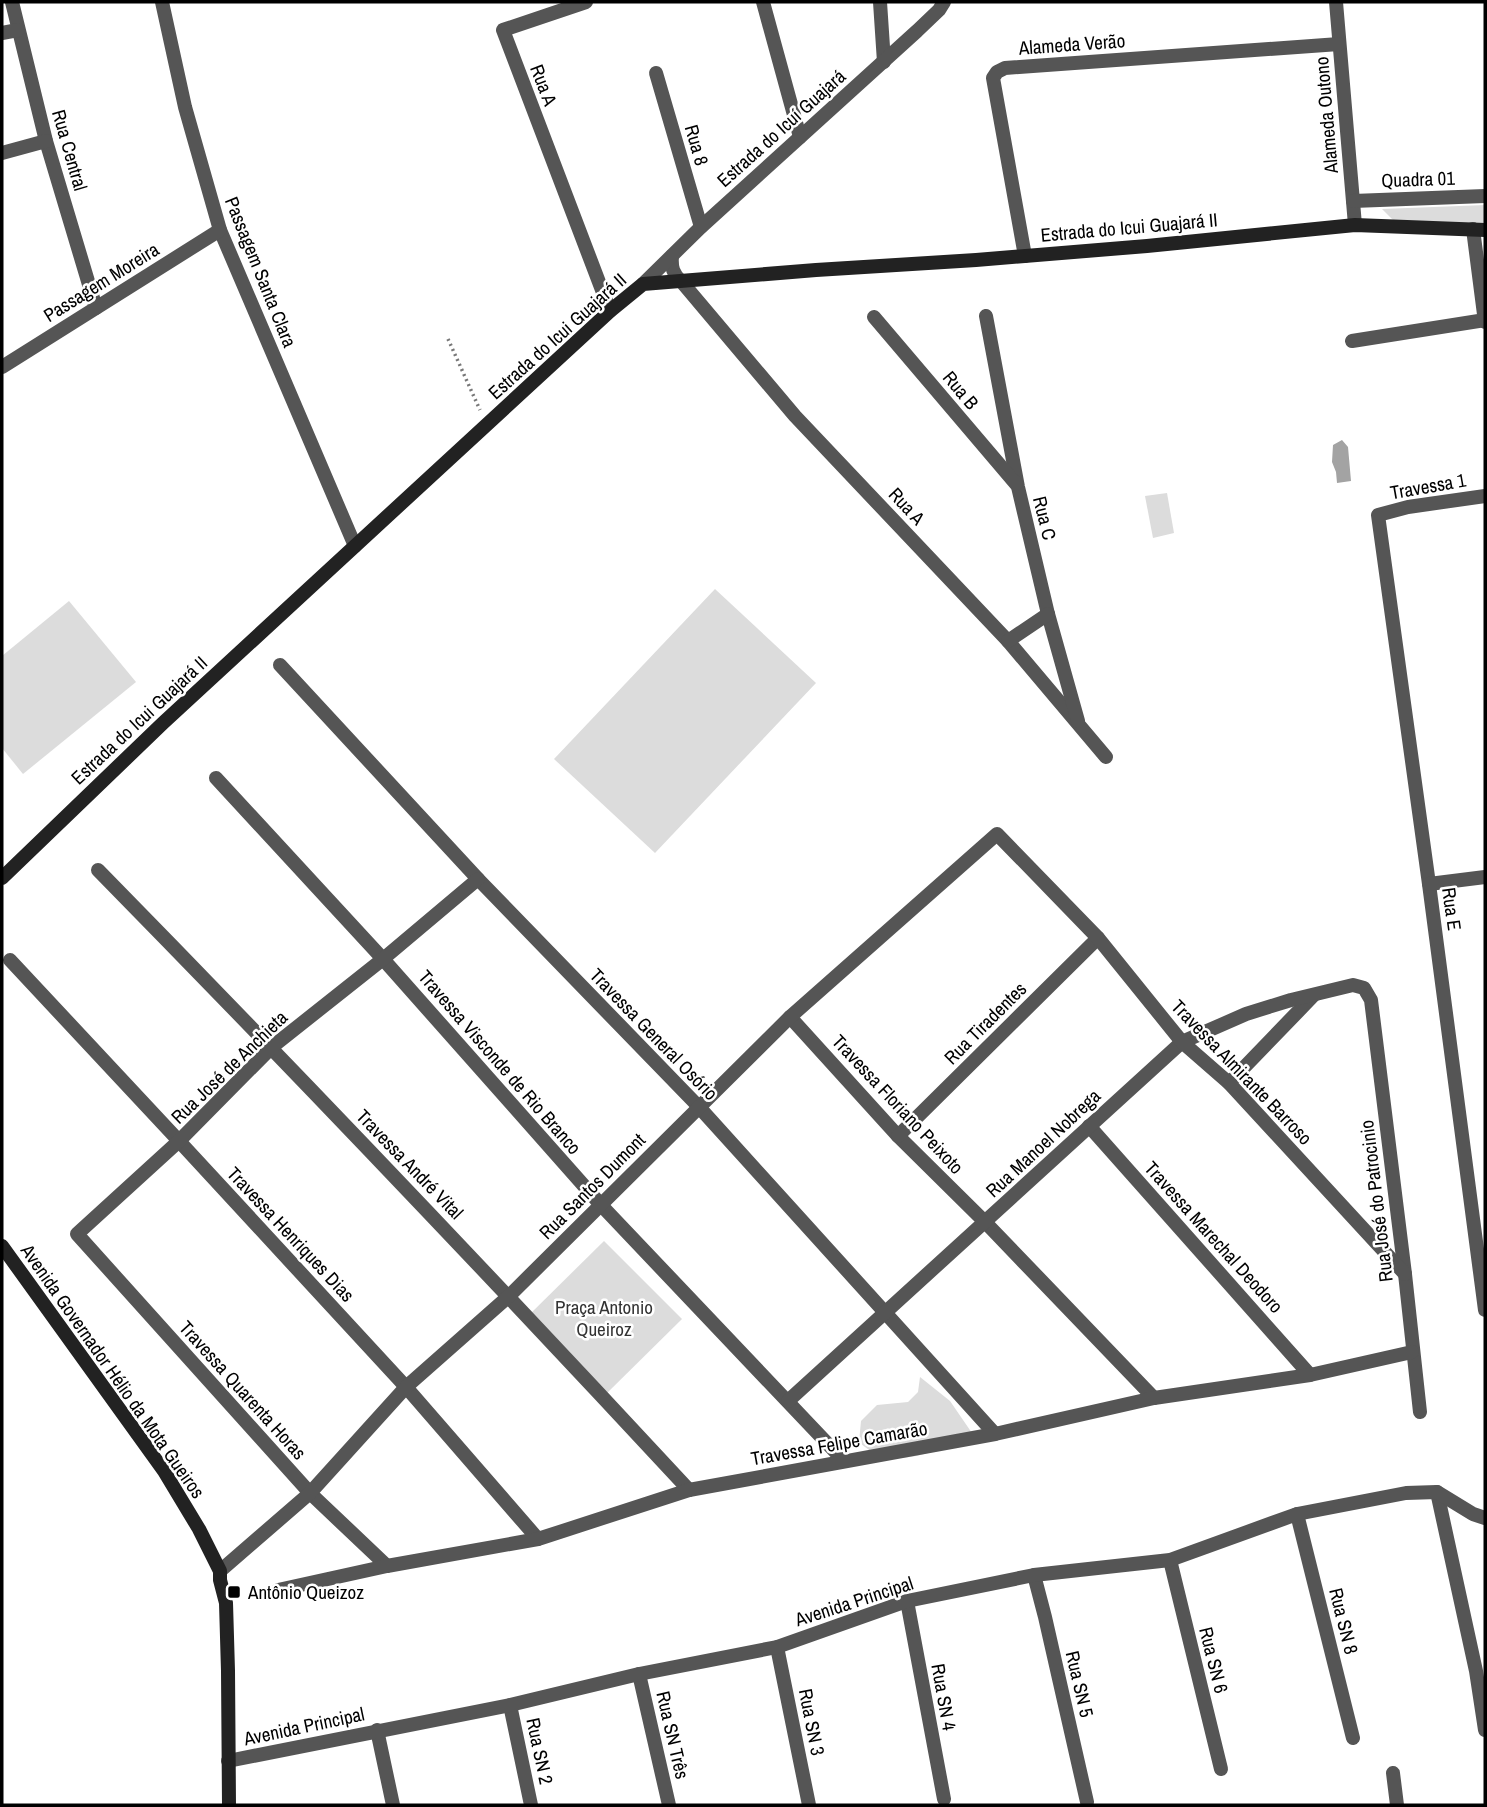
<svg xmlns="http://www.w3.org/2000/svg" width="1487" height="1807" viewBox="0 0 1487 1807" font-family="'Archivo Narrow',sans-serif">
	<rect width="100%" height="100%" fill="#fff"/>
	<!-- green -->
	<g fill="#dcdcdc">
		<path d="M1485,205V224L1393,220L1382,209Z"/>
		<path d="M1167,493L1174,533L1153,538L1145,496Z"/>
		<path d="M715,589L816,683L655,853L554,759Z"/>
		<path d="M69,601L136,682L23,774L2,748V656Z"/>
		<path d="M604,1241L682,1319L605,1395L527,1317Z"/>
		<path d="M920,1377L950,1401L974,1436C936,1450 893,1474 859,1442L861,1421L877,1405L908,1402L918,1392Z"/>
	</g>
	<!-- water -->
	<path fill="#a3a3a3" d="M1342,440L1348,447L1351,481L1337,483L1336,472L1332,462L1333,445Z"/>
	<g fill="none" stroke-linecap="round" stroke-linejoin="round">
		<!-- path -->
		<path stroke="#777" stroke-width="3.5" stroke-dasharray="2 3.5" stroke-linecap="butt" d="M448,339L480,410"/>
		<!-- minor -->
		<g stroke="#555" stroke-width="14">
			<path d="M12,2L46,141L96,308"/>
			<path d="M162,2L185,107L220,230L355,546"/>
			<path d="M586,2L503,30L610,311"/>
			<path d="M763,2L800,137"/>
			<path d="M880,2L884,62"/>
			<path d="M1336,2L1355,225"/>
			<path d="M2,33L18,30"/>
			<path d="M656,73L701,227"/>
			<path d="M2,153L46,141"/>
			<path d="M1353,201L1485,196"/>
			<path d="M1473,229L1485,322"/>
			<path d="M672,256C671,267 673,274 681,281L795,416L1008,641L1106,757"/>
			<path d="M1025,256L993,78L997,72L1005,68L1339,44"/>
			<path d="M643,284L701,227L917,31L939,10L944,2"/>
			<path d="M986,316L1018,487L1048,614L1078,721"/>
			<path d="M874,317L1016,484"/>
			<path d="M1352,341L1485,320"/>
			<path d="M2,367L220,230"/>
			<path d="M1485,496L1408,507L1378,515L1429,884L1485,1310"/>
			<path d="M1008,641L1048,614"/>
			<path d="M280,665L478,879L699,1107L995,1434"/>
			<path d="M216,778L383,959L601,1205L844,1461"/>
			<path d="M98,870C298,1074 495,1281 689,1490"/>
			<path d="M1429,884L1485,877"/>
			<path d="M10,960L179,1141L406,1387L538,1539"/>
			<path d="M790,1017L898,1136L985,1222L1154,1398"/>
			<path d="M1229,1083L1313,996"/>
			<path d="M1089,1126L1310,1375"/>
			<path d="M898,1136L1098,938"/>
			<path d="M788,1401L1182,1042L1246,1014L1291,1000L1353,985L1364,988L1371,1000L1405,1274L1420,1412"/>
			<path d="M1437,1492L1476,1671L1485,1730"/>
			<path d="M1297,1514L1353,1738"/>
			<path d="M1170,1560L1221,1769"/>
			<path d="M387,1566L310,1493L77,1234L179,1141L272,1047L383,959L478,879"/>
			<path d="M220,1571L310,1493L406,1387L509,1296L790,1017L997,834L1098,938L1182,1042L1229,1083L1405,1274"/>
			<path d="M1034,1575L1045,1617L1087,1802"/>
			<path d="M278,1590L387,1566L538,1539L689,1490L995,1434L1154,1398L1310,1375L1412,1352"/>
			<path d="M907,1601L944,1799"/>
			<path d="M777,1647L809,1805"/>
			<path d="M639,1674L669,1805"/>
			<path d="M510,1705L531,1805"/>
			<path d="M377,1730L393,1805"/>
			<path d="M228,1761L510,1705L639,1674L777,1647L907,1601L1034,1575L1170,1560L1297,1514L1406,1493L1437,1492L1473,1514L1485,1518"/>
			<path d="M1393,1773L1397,1805"/>
		</g>
		<!-- secondary -->
		<g stroke="#222" stroke-width="14">
			<path d="M2,878L163,723L610,311L643,284L816,270L976,260L1147,246L1355,225L1485,230"/>
			<path d="M2,1246L164,1471L199,1529L220,1571V1580L226,1603L228,1671L229,1805"/>
		</g>
	</g>
	<!-- markers -->
	<rect fill="#000" stroke="#fff" stroke-width="2.5" x="227" y="1585" width="14" height="14" rx="3.5"/>
	<g text-anchor="middle" dominant-baseline="central" stroke-width="5" stroke-linejoin="round" paint-order="stroke">
		<!-- street labels -->
		<g font-size="19" fill="#000" stroke="#fff">
			<text transform="translate(1072 44) rotate(-4)">Alameda Verão</text>
			<text transform="translate(544 85) rotate(69)">Rua A</text>
			<text transform="translate(1326 115) rotate(-95)">Alameda Outono</text>
			<text transform="translate(781 128) rotate(-42)">Estrada do Icuí Guajará</text>
			<text transform="translate(697 145) rotate(74)">Rua 8</text>
			<text transform="translate(70 150) rotate(74)">Rua Central</text>
			<text transform="translate(1418 179) rotate(-2)">Quadra 01</text>
			<text transform="translate(1129 227) rotate(-5)">Estrada do Icui Guajará II</text>
			<text transform="translate(261 272) rotate(68)">Passagem Santa Clara</text>
			<text transform="translate(101 282) rotate(-32)">Passagem Moreira</text>
			<text transform="translate(557 336) rotate(-42)">Estrada do Icui Guajará II</text>
			<text transform="translate(961 390) rotate(50)">Rua B</text>
			<text transform="translate(1428 486) rotate(-10)">Travessa 1</text>
			<text transform="translate(907 506) rotate(47)">Rua A</text>
			<text transform="translate(1045 518) rotate(76)">Rua C</text>
			<text transform="translate(139 720) rotate(-43)">Estrada do Icui Guajará II</text>
			<text transform="translate(1452 909) rotate(82)">Rua E</text>
			<text transform="translate(985 1023) rotate(-45)">Rua Tiradentes</text>
			<text transform="translate(654 1034) rotate(46)">Travessa General Osório</text>
			<text transform="translate(500 1062) rotate(49)">Travessa Visconde de Rio Branco</text>
			<text transform="translate(229 1067) rotate(-44)">Rua José de Anchieta</text>
			<text transform="translate(1242 1072) rotate(46)">Travessa Almirante Barroso</text>
			<text transform="translate(898 1104) rotate(47)">Travessa Floriano Peixoto</text>
			<text transform="translate(1043 1143) rotate(-43)">Rua Manoel Nobrega</text>
			<text transform="translate(410 1164) rotate(46)">Travessa André Vital</text>
			<text transform="translate(592 1186) rotate(-45)">Rua Santos Dumont</text>
			<text transform="translate(1376 1201) rotate(-97)">Rua José do Patrocinio</text>
			<text transform="translate(291 1234) rotate(47)">Travessa Henriques Dias</text>
			<text transform="translate(1214 1237) rotate(48)">Travessa Marechal Deodoro</text>
			<text transform="translate(113 1371) rotate(55)">Avenida Governador Hélio da Mota Gueiros</text>
			<text transform="translate(243 1390) rotate(48)">Travessa Quarenta Horas</text>
			<text transform="translate(839 1443) rotate(-10)">Travessa Felipe Camarão</text>
			<text transform="translate(854 1601) rotate(-18)">Avenida Principal</text>
			<text transform="translate(1344 1621) rotate(76)">Rua SN 8</text>
			<text transform="translate(1214 1660) rotate(76)">Rua SN 6</text>
			<text transform="translate(1080 1684) rotate(77)">Rua SN 5</text>
			<text transform="translate(944 1697) rotate(80)">Rua SN 4</text>
			<text transform="translate(812 1722) rotate(79)">Rua SN 3</text>
			<text transform="translate(304 1726) rotate(-12)">Avenida Principal</text>
			<text transform="translate(673 1735) rotate(77)">Rua SN Três</text>
			<text transform="translate(540 1751) rotate(78)">Rua SN 2</text>
		</g>
		<!-- park labels -->
		<g font-size="19" fill="#333" stroke="#fff">
			<text x="604" y="1307">Praça Antonio<tspan x="604" dy="22">Queiroz</tspan></text>
		</g>
		<!-- poi labels -->
		<g font-size="19" fill="#000" stroke="#fff" text-anchor="start">
			<text x="248" y="1592">Antônio Queizoz</text>
		</g>
	</g>
	<!-- border -->
	<rect width="1487" height="1807" fill="none" stroke="#000000" stroke-width="7"/>
</svg>
